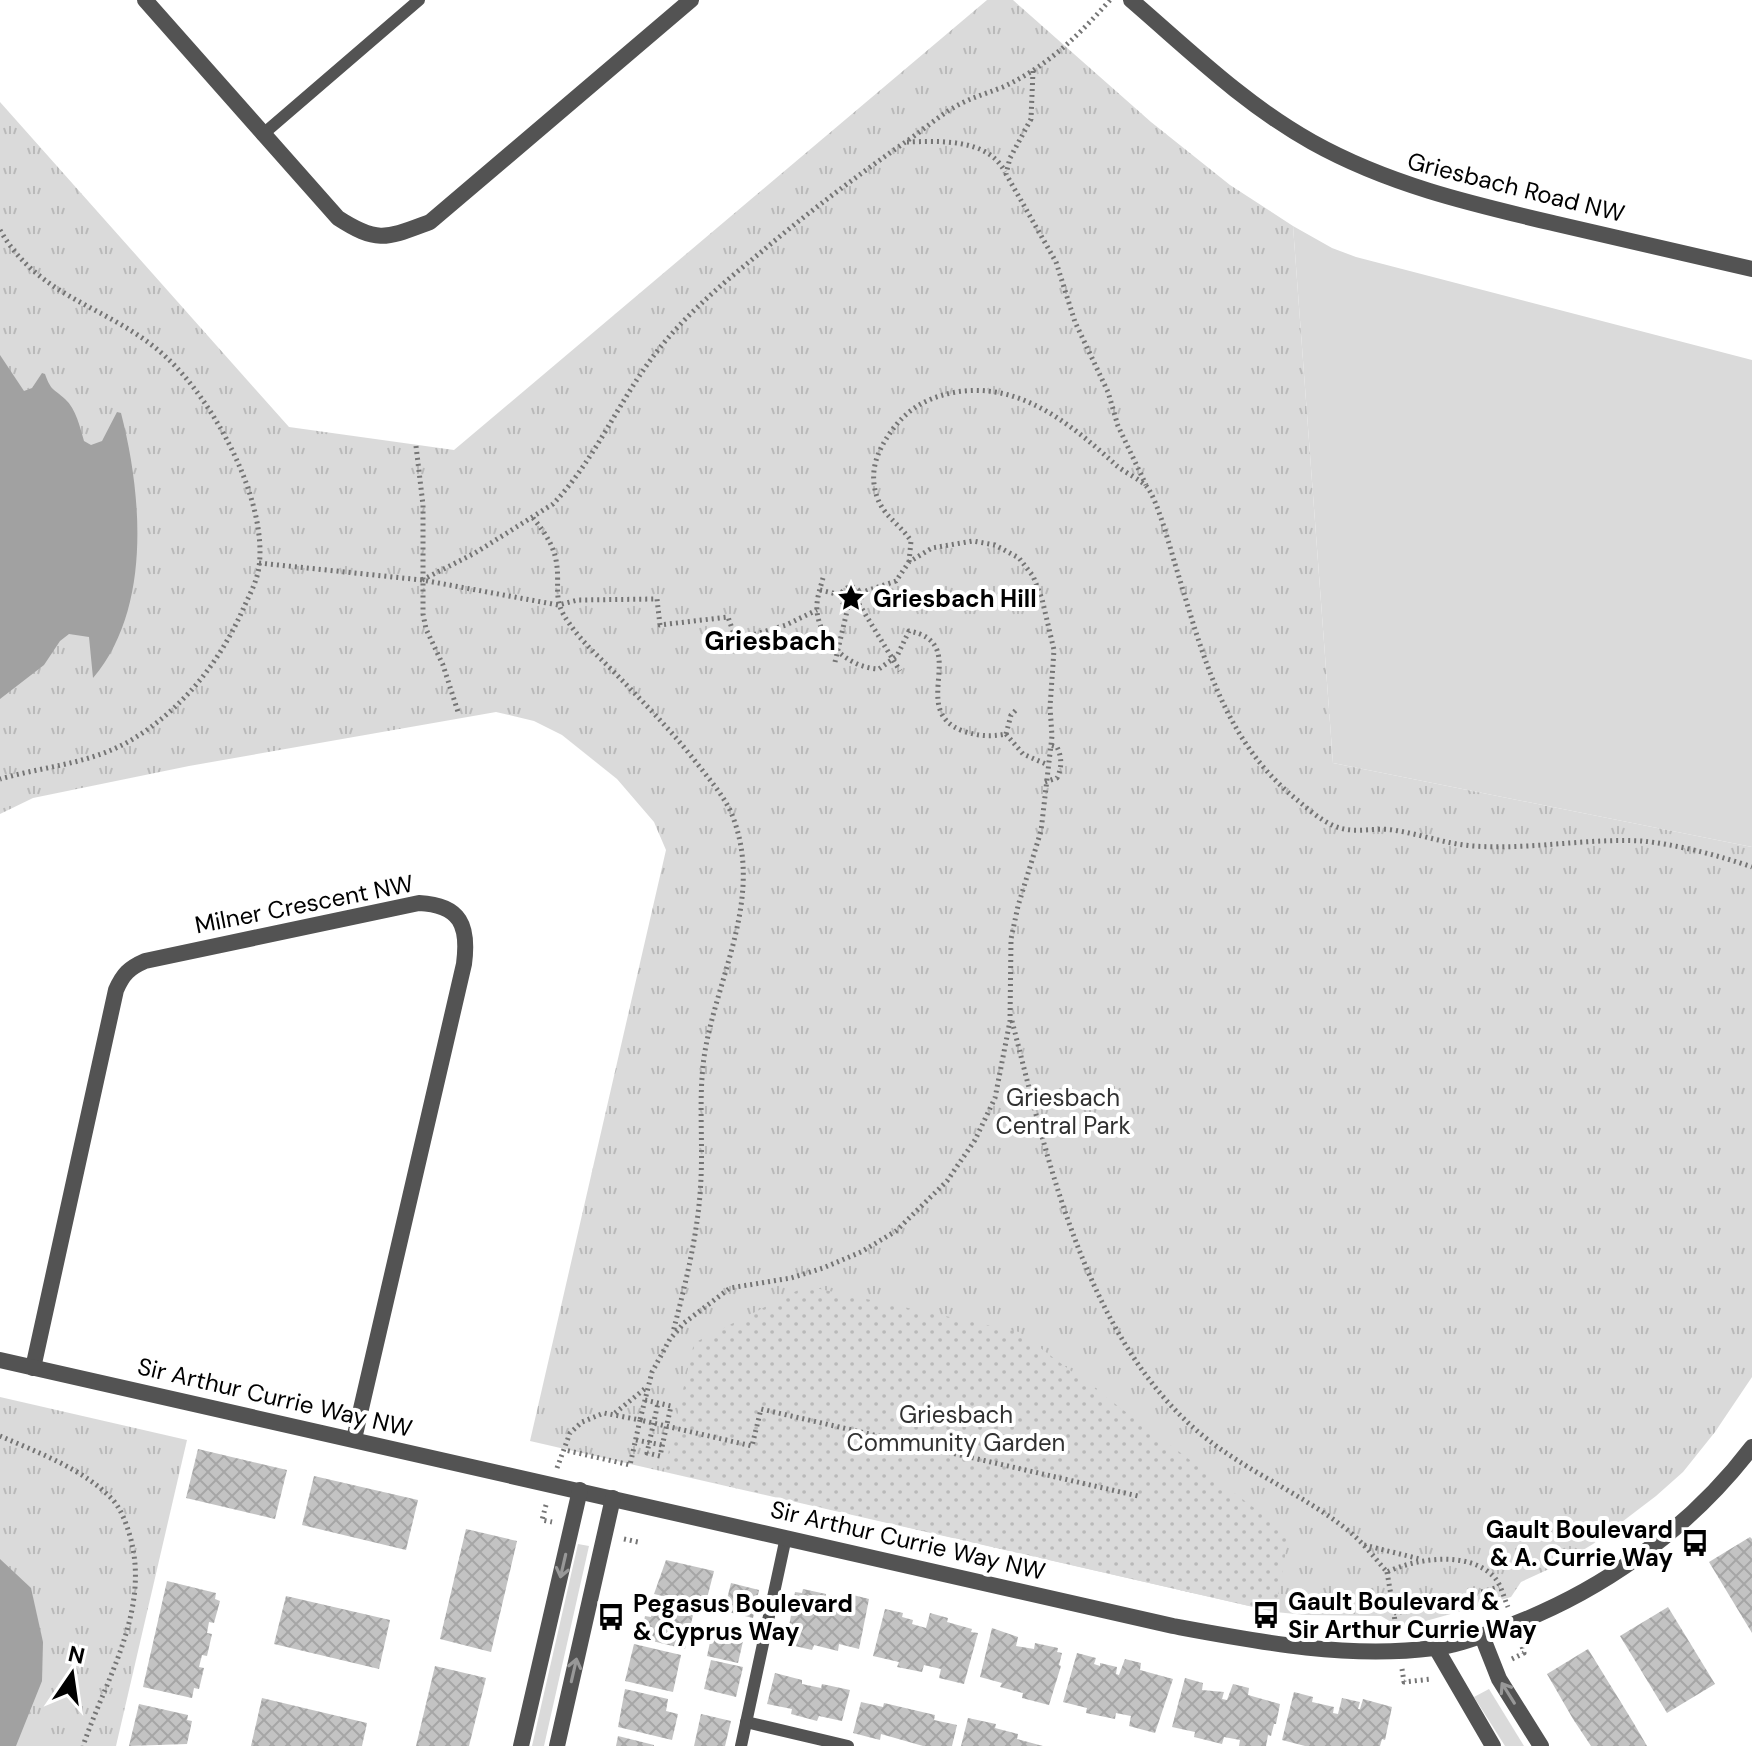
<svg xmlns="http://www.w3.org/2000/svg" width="1752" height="1746" viewBox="0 0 1752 1746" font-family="'DM Sans',sans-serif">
	<defs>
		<pattern id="park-tufts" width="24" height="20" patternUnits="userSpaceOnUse" patternTransform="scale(2)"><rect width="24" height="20" fill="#dadada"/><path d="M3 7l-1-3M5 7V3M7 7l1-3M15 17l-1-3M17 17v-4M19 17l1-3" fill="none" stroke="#b9b9b9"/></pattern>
		<pattern id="garden-dots" width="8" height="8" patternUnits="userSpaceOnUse" patternTransform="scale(2)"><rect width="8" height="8" fill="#dadada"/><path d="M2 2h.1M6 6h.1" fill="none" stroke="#b9b9b9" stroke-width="1.8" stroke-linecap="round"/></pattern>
		<pattern id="building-cross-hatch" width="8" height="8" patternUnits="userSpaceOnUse" patternTransform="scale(2)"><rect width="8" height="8" fill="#c3c3c3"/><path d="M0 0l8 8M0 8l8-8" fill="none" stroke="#a6a6a6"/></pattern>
	</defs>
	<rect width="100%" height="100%" fill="#fff"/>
	<!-- grass -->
	<g fill="#dadada">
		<path d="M1293,226L1332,248L1356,257L1752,360V847L1333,763Z"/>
		<path d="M578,1544L589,1546L544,1746H532Z"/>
		<path d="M1489,1689L1524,1746H1505L1474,1697Z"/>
	</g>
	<!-- park -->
	<g fill="url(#park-tufts)">
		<path d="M987,0H1013L1151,122L1230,185L1293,226L1333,763L1752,847V1377L1715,1432L1683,1472L1656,1496L1593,1544L1560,1564L1521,1582L1511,1597L1401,1628L1381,1616L1306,1615L1275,1612L530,1441L666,850L654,822L617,779L562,735L534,721L496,712L189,766L33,798L0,814V102L289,427L454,450Z"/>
		<path d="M0,1397L187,1440L116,1746H0Z"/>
	</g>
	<!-- garden -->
	<path fill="url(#garden-dots)" d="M806,1286L1019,1332L1289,1534L1275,1612L664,1471L694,1343Z"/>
	<!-- water -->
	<g fill="#a1a1a1">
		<path d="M0,355L24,391L32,388L42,373L45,374C51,391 53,388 65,399C76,409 80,427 84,441L91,445L102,441L117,412L121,413C142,494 152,609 93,678L89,637L69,634L60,641L44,665L0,699Z"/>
		<path d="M0,1559L31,1588L43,1642L42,1681L16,1746H0Z"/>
	</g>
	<!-- building -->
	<g fill="url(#building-cross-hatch)">
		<path d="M198,1449L287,1470L275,1519L186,1498Z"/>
		<path d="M314,1476L418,1500L406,1550L302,1525Z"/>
		<path d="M466,1529L517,1541L491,1652L440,1639Z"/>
		<path d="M1750,1537L1752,1539V1633L1709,1562Z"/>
		<path d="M666,1560L714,1571L705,1606L654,1594Z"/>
		<path d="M167,1581L216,1593L215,1599L220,1601L214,1623L209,1622L207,1633L212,1634L207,1656L202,1655L199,1667L204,1668L199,1689L194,1688L192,1698L143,1687Z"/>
		<path d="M731,1583L759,1590L753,1618L724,1611Z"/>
		<path d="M803,1589L826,1594L825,1601L830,1602L831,1598L842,1601L843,1596L852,1599L853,1595L869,1599L859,1649L839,1644L838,1651L814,1645L812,1650L786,1644L795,1592L802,1593Z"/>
		<path d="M286,1596L390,1620L379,1669L274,1644Z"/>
		<path d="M661,1603L694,1611L685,1649L640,1638L645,1616L651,1617L652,1612L658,1614Z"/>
		<path d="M1668,1607L1715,1684L1667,1713L1620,1636Z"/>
		<path d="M885,1609L903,1613L902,1617L913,1620L912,1624L926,1628L930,1613L948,1618L947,1622L972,1629L971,1632L978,1633L964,1684L939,1678L941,1669L924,1665L922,1672L897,1667L899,1662L873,1656Z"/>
		<path d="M992,1628L1018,1637L1016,1646L1034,1649L1035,1643L1058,1648L1057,1652L1062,1653L1059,1665L1061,1666L1049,1705L1022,1698L1023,1693L1000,1687L1002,1683L980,1677Z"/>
		<path d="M713,1629L744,1637L738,1663L707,1656Z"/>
		<path d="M634,1644L681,1655L673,1692L625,1681Z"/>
		<path d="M1588,1649L1633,1722L1647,1746H1591L1573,1719L1547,1674Z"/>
		<path d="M1077,1653L1096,1658L1094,1664L1100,1666V1663L1117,1667L1116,1674L1119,1675L1125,1659L1141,1663L1140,1670L1173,1679L1155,1733L1129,1726L1131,1716L1116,1713L1115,1719L1086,1713L1087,1708L1063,1702Z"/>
		<path d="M711,1660L743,1667L736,1697L704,1689Z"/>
		<path d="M435,1666L486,1678L469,1746H416Z"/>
		<path d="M775,1673L802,1680V1684L821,1688L822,1684L850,1690L842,1721L819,1716L817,1721L791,1714L792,1709L767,1704Z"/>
		<path d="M1185,1678L1203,1683L1202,1690L1224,1692L1222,1699L1227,1700L1233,1684L1249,1688L1248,1695L1280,1704L1276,1724H1274L1271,1736L1268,1735L1266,1746H1239L1240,1740L1224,1737L1222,1744L1194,1737L1195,1732L1172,1727Z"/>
		<path d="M625,1689L668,1699L666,1711L678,1714L672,1740L618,1727Z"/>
		<path d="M1294,1692L1313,1697L1312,1702L1334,1707L1333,1713L1338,1714L1342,1698L1360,1702L1358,1709H1360L1363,1699L1392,1707L1385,1740L1382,1739L1380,1746H1305L1282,1740Z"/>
		<path d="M262,1698L367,1723L362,1746H251Z"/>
		<path d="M861,1702L883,1707L884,1703L935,1715L934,1720L957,1725L952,1746H923L881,1734L880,1740L853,1733Z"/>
		<path d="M139,1704L188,1715L187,1720L192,1721L187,1744L129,1746Z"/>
		<path d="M701,1714L731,1721L725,1746H694Z"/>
		<path d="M968,1718L996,1724L995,1728L1018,1734L1017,1739L1043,1746H961Z"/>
		<path d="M618,1736L654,1745V1746H616Z"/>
	</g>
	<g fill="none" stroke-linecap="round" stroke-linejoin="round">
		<!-- path -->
		<g stroke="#757575" stroke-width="5" stroke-dasharray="2 4" stroke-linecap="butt">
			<path d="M1033,71L1031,119L1010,158L1006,174L1056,262L1075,322L1108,392L1118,426L1146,485"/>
			<path d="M907,142C939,141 988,138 1005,172"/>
			<path d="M0,230C40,300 111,306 166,357C214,401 268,501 259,567C257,581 250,594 244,607C221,660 184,708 133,739C92,764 45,766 0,779"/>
			<path d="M416,446L423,505V614L426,629L443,665L459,715"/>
			<path d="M533,518C543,530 553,544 556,560C561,586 551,599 569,623C581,641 598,656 614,672C643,702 673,732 699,766C710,780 722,794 730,810C766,892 719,971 705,1051C698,1093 703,1136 701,1178C699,1230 686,1282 673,1332"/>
			<path d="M909,562L911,541C901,525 884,517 877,497C869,473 876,453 890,433C906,410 924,399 951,393C1017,379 1071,424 1116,465C1125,473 1140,479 1147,487C1157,499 1170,547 1175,564C1202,651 1222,739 1296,799C1307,808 1319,819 1332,825C1353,835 1372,827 1393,830C1420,834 1446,844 1473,846C1530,850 1586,838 1642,841C1675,844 1721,856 1752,867"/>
			<path d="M259,563L422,580L558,605L578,600L657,599L660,625L728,617L736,640L786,625L817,610"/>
			<path d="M823,578C820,589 816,600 817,611C820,642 849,668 879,669L897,656L909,631C973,643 906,710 963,731C978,736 990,737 1006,734"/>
			<path d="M422,580L475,553L553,504C595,460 618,402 655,354C684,316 723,283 760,253C806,214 854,178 904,143C919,133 933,121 948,111C968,98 983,95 1003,87C1048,66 1078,36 1110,0"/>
			<circle cx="851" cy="597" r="10"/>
			<path d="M820,590L841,595"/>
			<path d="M860,593L896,581L909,562L932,548L973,541L995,545L1019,558L1033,576L1042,599L1054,650L1050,707L1052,736L1041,831L1018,906L1011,939L1010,1021L995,1098L975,1140L947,1181L896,1231L861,1252L823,1268L791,1278L730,1288L684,1323L670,1339L652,1372L640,1420L752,1446L761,1409L1138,1496"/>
			<path d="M859,604L900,671"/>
			<path d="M835,662L848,607"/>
			<path d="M1006,734L1023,754L1048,765"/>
			<path d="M1006,734L1011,715L1017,709"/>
			<path d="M1045,782L1057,778C1062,768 1062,757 1057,747L1050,745"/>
			<path d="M1012,1021C1048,1161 1086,1339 1202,1435C1246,1471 1300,1493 1345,1528C1361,1540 1374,1557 1387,1572C1417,1558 1470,1550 1495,1578C1501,1585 1504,1598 1508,1607"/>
			<path d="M645,1400L671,1406L660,1456L647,1453L658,1403"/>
			<path d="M615,1413L647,1387"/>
			<path d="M0,1436C37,1452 83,1469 111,1498C121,1508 126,1523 130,1536C151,1610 106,1678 83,1746"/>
			<path d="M636,1440L662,1445"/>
			<path d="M557,1468L570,1433L582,1422L604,1413L640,1420L630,1465L565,1450"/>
			<path d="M546,1505L542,1520L552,1522"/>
			<path d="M624,1539L638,1542"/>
			<path d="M1364,1545L1420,1559"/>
			<path d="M1387,1572L1394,1613"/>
			<path d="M1396,1631L1394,1613L1432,1606L1499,1587"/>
			<path d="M1512,1659L1524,1653L1521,1643"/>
			<path d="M1402,1669L1404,1682L1432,1679"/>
		</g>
		<!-- service -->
		<g stroke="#535353" stroke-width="12">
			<path d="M262,135L419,0"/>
			<path d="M746,1722L848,1746"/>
			<path d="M741,1746L786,1537"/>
		</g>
		<!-- minor -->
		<g stroke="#535353" stroke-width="16">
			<path d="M145,0L338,218C378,244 387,238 430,222L691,0"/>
			<path d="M33,1368L116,990C123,974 129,968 145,961L419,903C461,905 469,926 464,964L354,1439"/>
		</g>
		<!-- tertiary -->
		<g stroke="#535353" stroke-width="16">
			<path d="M1131,0C1189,50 1244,104 1312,142C1389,185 1472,204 1557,224C1622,239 1687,254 1752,269"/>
			<path d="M0,1360L1173,1626C1259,1642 1346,1659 1434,1648C1455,1646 1478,1637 1498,1630C1597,1595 1688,1531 1752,1447"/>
			<path d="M1482,1636L1499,1679L1541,1746"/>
			<path d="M1436,1648L1493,1746"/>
			<path d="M521,1746L580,1490"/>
			<path d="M557,1746L613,1498"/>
		</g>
	</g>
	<!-- one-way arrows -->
	<defs><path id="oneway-shaft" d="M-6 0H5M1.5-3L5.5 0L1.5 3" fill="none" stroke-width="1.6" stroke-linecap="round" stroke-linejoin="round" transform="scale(2)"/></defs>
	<g stroke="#989898">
		<use href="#oneway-shaft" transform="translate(563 1566) rotate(103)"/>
		<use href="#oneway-shaft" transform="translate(574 1670) rotate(-77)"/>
		<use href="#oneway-shaft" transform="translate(1508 1693) rotate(-122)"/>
	</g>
	<!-- icons -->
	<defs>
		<g id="sight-bare" transform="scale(2.16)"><path d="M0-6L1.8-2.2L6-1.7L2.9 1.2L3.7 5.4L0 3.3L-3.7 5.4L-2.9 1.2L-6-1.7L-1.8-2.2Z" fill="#000" stroke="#fff" stroke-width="2.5" paint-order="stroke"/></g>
		<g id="bus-bare" transform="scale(2.16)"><path d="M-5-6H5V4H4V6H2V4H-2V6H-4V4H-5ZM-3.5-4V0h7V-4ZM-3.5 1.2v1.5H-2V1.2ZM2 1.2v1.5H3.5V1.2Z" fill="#000" stroke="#fff" stroke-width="2.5" paint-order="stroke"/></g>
	</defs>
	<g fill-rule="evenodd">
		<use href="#sight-bare" x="851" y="598"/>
		<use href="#bus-bare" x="1695" y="1543"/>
		<use href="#bus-bare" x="1266" y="1615"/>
		<use href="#bus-bare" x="611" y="1617"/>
	</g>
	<g text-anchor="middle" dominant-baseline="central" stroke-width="8" stroke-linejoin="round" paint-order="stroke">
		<!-- street labels -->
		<g font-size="24" fill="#000" stroke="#fff">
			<text transform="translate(1516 187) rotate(14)">Griesbach Road NW</text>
			<text transform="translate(304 904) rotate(-11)">Milner Crescent NW</text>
			<text transform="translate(275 1397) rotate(13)">Sir Arthur Currie Way NW</text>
			<text transform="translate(908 1540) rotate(13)">Sir Arthur Currie Way NW</text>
		</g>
		<!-- poi labels -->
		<g font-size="24" font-weight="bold" fill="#000" stroke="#fff" text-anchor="start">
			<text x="873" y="598">Griesbach Hill</text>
			<text x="1673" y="1529" text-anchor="end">Gault Boulevard<tspan x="1673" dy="28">&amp; A. Currie Way</tspan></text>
			<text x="1288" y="1601">Gault Boulevard &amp;<tspan x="1288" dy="28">Sir Arthur Currie Way</tspan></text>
			<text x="633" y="1603">Pegasus Boulevard<tspan x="633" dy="28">&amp; Cyprus Way</tspan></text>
		</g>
		<!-- park labels -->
		<g font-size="24" fill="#313131" stroke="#fff">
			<text x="1063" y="1097">Griesbach<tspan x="1063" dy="28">Central Park</tspan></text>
			<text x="956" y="1414">Griesbach<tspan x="956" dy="28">Community Garden</tspan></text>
		</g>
		<!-- neighbourhood labels -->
		<g font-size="26" font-weight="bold" fill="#000" stroke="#fff">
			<text x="770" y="641">Griesbach</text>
		</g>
	</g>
	<!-- north arrow -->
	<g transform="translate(72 1674) rotate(13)" stroke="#ffffff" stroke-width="6" paint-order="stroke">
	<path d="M0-6L14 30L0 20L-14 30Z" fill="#000000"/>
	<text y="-12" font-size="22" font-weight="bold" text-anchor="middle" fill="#000000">N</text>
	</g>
</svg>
